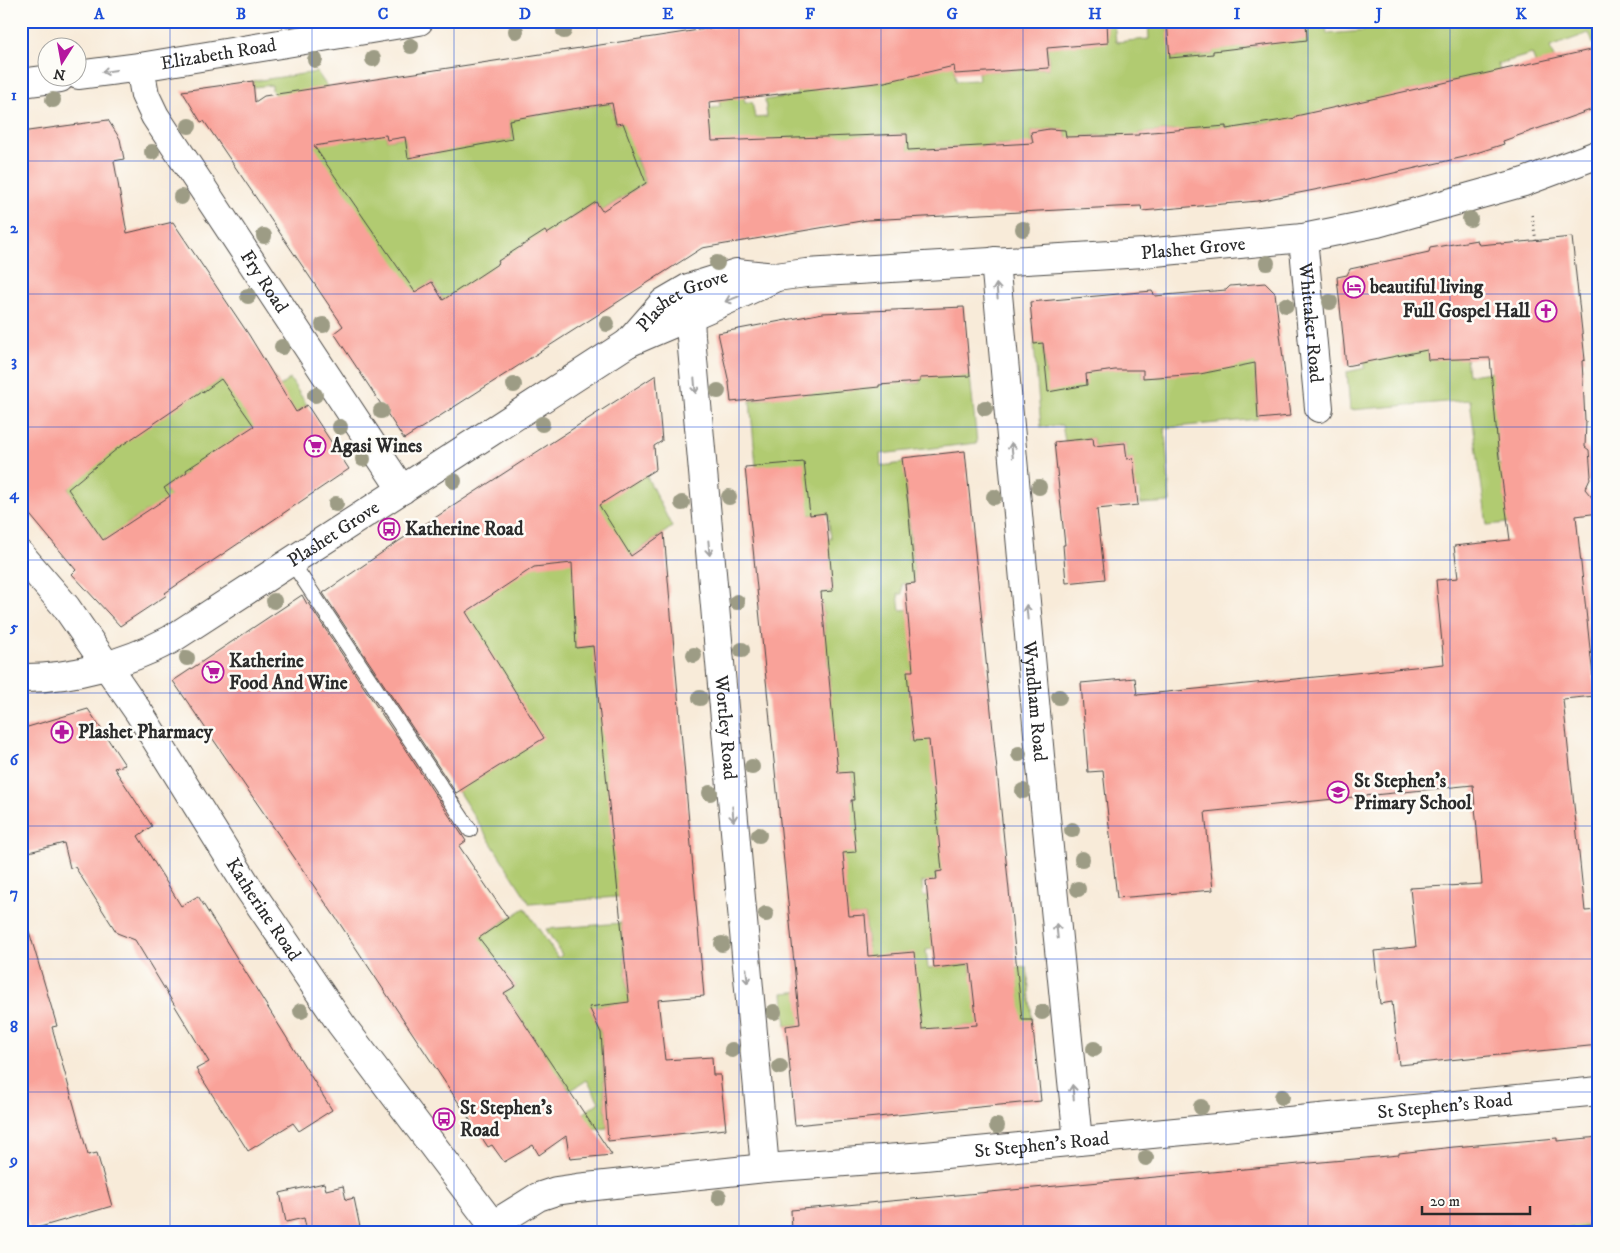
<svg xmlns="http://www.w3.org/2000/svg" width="1620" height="1253" viewBox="0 0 1620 1253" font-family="'IM FELL DW Pica',serif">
	<rect width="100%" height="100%" fill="#fdfcf7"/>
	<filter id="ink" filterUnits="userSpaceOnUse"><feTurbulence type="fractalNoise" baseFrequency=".02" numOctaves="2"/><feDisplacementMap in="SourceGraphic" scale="10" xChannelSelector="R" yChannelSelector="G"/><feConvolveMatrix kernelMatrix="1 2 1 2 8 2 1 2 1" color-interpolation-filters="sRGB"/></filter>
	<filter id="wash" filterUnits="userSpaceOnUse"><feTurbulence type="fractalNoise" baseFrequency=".0096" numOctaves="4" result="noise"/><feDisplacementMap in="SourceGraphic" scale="20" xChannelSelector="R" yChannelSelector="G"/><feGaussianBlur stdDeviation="1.12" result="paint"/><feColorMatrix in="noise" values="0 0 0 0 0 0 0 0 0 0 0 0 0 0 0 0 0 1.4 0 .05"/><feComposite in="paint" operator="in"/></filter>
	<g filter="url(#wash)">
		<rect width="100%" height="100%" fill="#f8ebd9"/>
		<!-- green -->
		<g fill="#b1cb71" stroke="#6e7b4e">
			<path d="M1148,21H1167L1171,58L1213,54L1210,21L1222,49L1258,46L1254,21L1277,29L1310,26L1309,21H1325L1327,34L1364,31V21H1381L1382,30L1416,27V21H1432L1433,26L1469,23V21H1599V59L1589,33L1550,47L1560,75L1543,84L1532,54L1498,64L1506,97L1480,75L1396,94L1402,124L1284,149L1277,121L1247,125L1252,156L1230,158L1226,126L1193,129L1195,158L1178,160L1176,130L1139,133L1140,163L1123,164L1121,135L1085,136L1072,165L1065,130L1050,129L1031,132L1036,167L1015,170L1011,144L979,146L980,171L960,172L958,147L926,149L909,176L907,134L870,135L636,158L646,184L641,185L602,211L596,202L571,218L509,278L467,336L432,282L418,291L409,326L272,90V85L254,87L253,81L317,72L363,139L377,136L374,120L383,118L387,140L405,137L408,157L512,139L509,119L611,103L616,124C651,120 685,111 720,107L717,87L742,83L745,103L752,102L755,118L767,117L765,100L797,95L792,57L847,68L850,87L887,81L951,35L956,81L979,80L978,72L1049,68L1047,48L1094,25L1114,22L1116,42L1149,39Z"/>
			<path d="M1254,329L1258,419L1165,428L1170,502L1141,504L1139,489L1099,493L1133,458L1127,459L1125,443L1094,446L1093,438L1065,441L1062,425L1041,427L1034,344L1043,343L1046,375H1062L1082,342L1140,337L1143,378L1172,376Z"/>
			<path d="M1464,342L1468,375L1534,367L1505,448L1497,449L1498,465L1542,462L1549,519L1487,525L1470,400L1350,410L1347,372L1365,368L1364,354Z"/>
			<path d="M877,352L906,383H920V376H970L977,443L880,454L881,466L904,463L907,503L929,501L930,509L908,512L915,583L902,584V594H898L900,610L938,607L919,634L912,722L914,741L931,739L952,870L936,872L937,880L922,882L923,896L945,894L932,949L926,950L928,968L970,964L971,973L1027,967L1032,1020L922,1030L812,1023L786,1026L783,993L842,987L834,960L833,951L868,947L865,915L831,918L821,803L854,800L852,773L834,774L825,687L830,686L827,655L808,657L805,635L825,633L822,602L801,594L833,591L831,573L815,541L831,539L828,514L809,515L756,466L750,401L774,397Z"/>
			<path d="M188,370L202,392L221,379L274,376L280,386L290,379L307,405L260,437L186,470L187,472L164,488L173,501L147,511L127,524L107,544L101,538L68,489Z"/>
			<path d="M646,475L672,527L628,558L577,648L629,643L653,894L530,904L458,791L450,622L596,501Z"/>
			<path d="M455,886L486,933L525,908L558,958L562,955L546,929L621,923L628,995L638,1002L596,1006L591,1010L601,1033L607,1128L565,1133L563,1129L599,1102L587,1080L570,1091L560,1076L556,1078L546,1056L504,993L516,986L505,972L475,942Z"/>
			<path d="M1536,1187L1583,1219V1225H1593L1592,1211L1599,1210V1232H1541Z"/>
		</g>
		<g id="blocks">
			<!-- building -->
			<g fill="#f9a299" fill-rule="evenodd">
				<path d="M758,21H1107L1108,43L1047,48L1049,68L955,74L954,66L885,82L709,102L712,141L907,134L908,150L1033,143L1031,132L1049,129L1065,130L1066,137L1139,135V133L1226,126V129L1296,118V116L1599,48V107L1503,141L1504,144L1464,157L1350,183L1258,201L1142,211L1141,206L1116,207L867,220L702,248L404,439L334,333L343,326L204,121L201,122L182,91L253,81L255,102L264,96ZM612,103L616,124L623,123L646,183L602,211L596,202L547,234L545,231L498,261L499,263L443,300L432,282L415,292L314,146L386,135L387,140L405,137L408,158L512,139L509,120L559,111Z"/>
				<path d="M1167,21H1306L1307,40L1213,51V54L1170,58Z"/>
				<path d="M108,120L120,139L124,159L114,161L127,233L173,222L249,335L296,412L307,405L349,469L165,593L167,595L120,626L72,574L76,570L21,504V132ZM221,379L254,426L186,470L187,472L164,488L170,496L103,540L68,489L118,448L202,391L203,392Z"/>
				<path d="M1572,237L1585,360L1582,361L1585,420L1586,421L1585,447L1589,450L1591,476L1585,489L1599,506V513L1576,516L1595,696L1563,699L1585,911L1599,910V1045L1399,1065L1392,1002L1380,1004L1374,951L1416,947L1410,888L1482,884L1473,785L1205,812L1213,890L1117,898L1103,771L1088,772L1081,683L1135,678L1137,695L1444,664L1436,580L1458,578L1454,546L1510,540L1498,449L1490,358L1428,360L1427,350L1346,366L1337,277L1347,275L1350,269L1429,252L1430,248L1477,240L1479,245L1501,243V244Z"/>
				<path d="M1265,283L1275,293L1290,416L1258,419L1255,363L1200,374L1143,378V370H1115L1086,374L1087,385L1048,392L1043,343L1034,344L1030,302L1152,291L1155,296L1165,295L1226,290L1230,286Z"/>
				<path d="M964,307L970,376L920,378V382L879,385V387L731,402L729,383L718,333L823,313Z"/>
				<path d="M656,375L662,441L654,446L656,469L599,505L631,556L664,533L704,996L658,1000L665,1060L712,1057L713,1075H720L726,1129L608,1141L601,1033L589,1007L629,1002L593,646L576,648L572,563L534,567L466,612L544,738L456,793L323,593L399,541Z"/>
				<path d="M1093,438L1094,446L1125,443L1127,459L1133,458L1138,505L1097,509L1105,579L1066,583L1063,545H1065L1054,442Z"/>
				<path d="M965,451L1022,1020H1032L1041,1101L795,1125L786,1026L800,1024L745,467L804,462L810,515L826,513L833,591L821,592L833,721L838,773L852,772L854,800H851L856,852L843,853L849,916L865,915L868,956L914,952L922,1029L977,1025L970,964L934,968L926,881L937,880L936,872L942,871L929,740L914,741L911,719L907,671H913L905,584L915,583L908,504L902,458Z"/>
				<path d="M302,595L307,604L308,603L466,841L459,846L508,918L479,938L516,986L504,993L612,1155L570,1159L566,1136L539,1155L533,1145L504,1162L492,1145L488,1147L340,924L173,681Z"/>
				<path d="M88,709L125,765L114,768L152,826L138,836L181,906L198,896L332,1110L299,1131L293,1123L248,1151L196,1069L209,1062L135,940L117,933L75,867L70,868L64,843L21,854V729Z"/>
				<path d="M29,931L57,1026L52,1027L88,1155L97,1153L112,1206L30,1230L21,1200V932Z"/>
				<path d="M1599,1137V1210L1592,1211L1593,1224L1541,1230V1232H792L791,1210L1399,1155V1153L1454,1147L1557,1138V1141Z"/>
				<path d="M324,1183L326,1190L343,1186L346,1200L354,1198L361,1232H307L304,1218L286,1222L280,1193Z"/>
			</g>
		</g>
	</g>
	<g filter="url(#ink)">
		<use href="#blocks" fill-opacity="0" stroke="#4a4845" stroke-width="1"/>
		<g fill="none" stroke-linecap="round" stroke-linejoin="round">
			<!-- service casing -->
			<g stroke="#4a4845" stroke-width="16">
				<path id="service" d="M291,561L470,830"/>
			</g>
			<!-- minor casing -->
			<g stroke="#4a4845" stroke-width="30">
				<g id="minor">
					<path id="s1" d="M140,67L145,95L155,116L402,490"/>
					<path id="s2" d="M78,75L140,67L419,21"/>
					<path d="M21,83L60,78"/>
					<path id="s3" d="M1303,238L1319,408"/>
					<path id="s4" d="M995,261L1041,767L1078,1141"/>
					<path id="s5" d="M689,293L691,337L765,1168"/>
					<path id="s6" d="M493,1225L538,1197L556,1191L577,1188L765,1168L925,1156L1599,1091"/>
				</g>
			</g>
			<!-- secondary casing -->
			<g stroke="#4a4845" stroke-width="30">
				<g id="secondary">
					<path id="s7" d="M628,343L664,302L688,288L736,273L776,277L806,273L1144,253L1303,238L1377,223L1445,204L1524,182L1599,154"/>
					<path id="s8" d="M21,555L66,607L140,714L249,889L341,1024L498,1232"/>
					<path id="s9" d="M21,678C71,679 126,663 170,640L628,343C677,321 728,302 776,277"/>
				</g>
			</g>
			<!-- path -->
			<path stroke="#4a4845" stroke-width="3" stroke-dasharray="1 4" stroke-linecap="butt" d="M1532,215L1536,241"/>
			<!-- service -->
			<use href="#service" stroke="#fff" stroke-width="14"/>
			<!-- minor -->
			<use href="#minor" stroke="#fff" stroke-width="28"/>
			<!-- secondary -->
			<use href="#secondary" stroke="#fff" stroke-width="28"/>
		</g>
		<!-- trees -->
		<g fill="#9d9c85">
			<circle cx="516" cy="31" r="8"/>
			<circle cx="564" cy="31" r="8"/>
			<circle cx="411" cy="46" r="8"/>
			<circle cx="373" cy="59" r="8"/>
			<circle cx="315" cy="60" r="8"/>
			<circle cx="53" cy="100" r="8"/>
			<circle cx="189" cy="126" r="8"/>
			<circle cx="152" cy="152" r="8"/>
			<circle cx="181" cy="197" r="8"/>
			<circle cx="1470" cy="219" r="8"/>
			<circle cx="1023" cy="229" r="8"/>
			<circle cx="264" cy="236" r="8"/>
			<circle cx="717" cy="263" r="8"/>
			<circle cx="1267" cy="263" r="8"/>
			<circle cx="248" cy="296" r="8"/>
			<circle cx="1330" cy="302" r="8"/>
			<circle cx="1286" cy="305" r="8"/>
			<circle cx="607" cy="324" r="8"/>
			<circle cx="323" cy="325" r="8"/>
			<circle cx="282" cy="347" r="8"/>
			<circle cx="514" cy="385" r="8"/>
			<circle cx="718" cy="391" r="8"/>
			<circle cx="315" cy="395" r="8"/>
			<circle cx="985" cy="408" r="8"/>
			<circle cx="381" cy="411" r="8"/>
			<circle cx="542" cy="424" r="8"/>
			<circle cx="340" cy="427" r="8"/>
			<circle cx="363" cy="459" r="8"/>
			<circle cx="454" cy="481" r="8"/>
			<circle cx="1039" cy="487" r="8"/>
			<circle cx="729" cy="497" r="8"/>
			<circle cx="994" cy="497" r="8"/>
			<circle cx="682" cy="503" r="8"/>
			<circle cx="336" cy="504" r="8"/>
			<circle cx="274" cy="601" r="8"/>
			<circle cx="737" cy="602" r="8"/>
			<circle cx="742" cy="650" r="8"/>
			<circle cx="694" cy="655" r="8"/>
			<circle cx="187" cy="658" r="8"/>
			<circle cx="1059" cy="697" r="8"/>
			<circle cx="700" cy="698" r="8"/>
			<circle cx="1019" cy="754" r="8"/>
			<circle cx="752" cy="767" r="8"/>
			<circle cx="1023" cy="791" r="8"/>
			<circle cx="710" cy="793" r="8"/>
			<circle cx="1072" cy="830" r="8"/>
			<circle cx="759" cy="835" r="8"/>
			<circle cx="1082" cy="859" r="8"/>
			<circle cx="1078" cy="889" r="8"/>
			<circle cx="766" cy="914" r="8"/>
			<circle cx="722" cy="944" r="8"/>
			<circle cx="301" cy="1011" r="8"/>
			<circle cx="774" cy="1012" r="8"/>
			<circle cx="1042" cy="1012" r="8"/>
			<circle cx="1094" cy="1049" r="8"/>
			<circle cx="732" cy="1050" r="8"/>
			<circle cx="780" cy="1067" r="8"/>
			<circle cx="1282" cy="1097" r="8"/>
			<circle cx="1201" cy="1107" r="8"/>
			<circle cx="997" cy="1126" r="8"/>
			<circle cx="1146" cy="1158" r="8"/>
			<circle cx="719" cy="1197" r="8"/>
		</g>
		<!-- one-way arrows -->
		<defs><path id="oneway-shaft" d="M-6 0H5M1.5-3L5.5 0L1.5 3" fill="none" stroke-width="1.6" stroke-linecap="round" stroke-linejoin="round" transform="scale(1.25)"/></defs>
		<g stroke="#a0a0a0">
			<use href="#oneway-shaft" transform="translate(109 71) rotate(172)"/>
			<use href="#oneway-shaft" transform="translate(997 291) rotate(-95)"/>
			<use href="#oneway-shaft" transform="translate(732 299) rotate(159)"/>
			<use href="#oneway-shaft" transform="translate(695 386) rotate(85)"/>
			<use href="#oneway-shaft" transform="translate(1012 450) rotate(-96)"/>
			<use href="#oneway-shaft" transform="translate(709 548) rotate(85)"/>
			<use href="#oneway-shaft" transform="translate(1027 612) rotate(-95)"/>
			<use href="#oneway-shaft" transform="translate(733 814) rotate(85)"/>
			<use href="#oneway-shaft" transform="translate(1057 931) rotate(-96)"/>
			<use href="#oneway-shaft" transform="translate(747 976) rotate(85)"/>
			<use href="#oneway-shaft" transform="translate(1073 1092) rotate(-96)"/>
		</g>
	</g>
	<!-- grid -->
	<path fill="none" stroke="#1d4ed8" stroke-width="1" stroke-opacity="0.55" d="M170,21V1232M312,21V1232M454,21V1232M597,21V1232M739,21V1232M881,21V1232M1023,21V1232M1166,21V1232M1308,21V1232M1450,21V1232M21,161H1599M21,294H1599M21,427H1599M21,560H1599M21,693H1599M21,826H1599M21,959H1599M21,1092H1599"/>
	<!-- icons -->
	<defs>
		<g id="hotel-ring" transform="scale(1.125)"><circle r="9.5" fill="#fdfcf7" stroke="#b5179e" stroke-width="1.5"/><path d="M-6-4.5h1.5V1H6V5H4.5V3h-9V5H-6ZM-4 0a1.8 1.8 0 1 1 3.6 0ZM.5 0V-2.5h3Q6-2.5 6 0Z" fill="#b5179e"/></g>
		<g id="church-ring" transform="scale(1.125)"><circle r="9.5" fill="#fdfcf7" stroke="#b5179e" stroke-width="1.5"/><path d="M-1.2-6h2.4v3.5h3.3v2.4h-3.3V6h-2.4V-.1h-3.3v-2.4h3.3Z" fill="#b5179e"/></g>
		<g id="supermarket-ring" transform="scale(1.125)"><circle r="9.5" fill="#fdfcf7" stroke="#b5179e" stroke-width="1.5"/><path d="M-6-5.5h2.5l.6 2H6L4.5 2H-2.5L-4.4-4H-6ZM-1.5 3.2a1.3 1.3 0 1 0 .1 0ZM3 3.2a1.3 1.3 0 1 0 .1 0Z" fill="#b5179e"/></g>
		<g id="bus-ring" transform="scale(1.125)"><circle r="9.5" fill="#fdfcf7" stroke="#b5179e" stroke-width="1.5"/><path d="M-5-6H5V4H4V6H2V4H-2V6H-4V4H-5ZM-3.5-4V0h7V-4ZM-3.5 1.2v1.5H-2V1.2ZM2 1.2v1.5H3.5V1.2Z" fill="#b5179e"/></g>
		<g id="pharmacy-ring" transform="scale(1.125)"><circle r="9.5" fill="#fdfcf7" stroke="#b5179e" stroke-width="1.5"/><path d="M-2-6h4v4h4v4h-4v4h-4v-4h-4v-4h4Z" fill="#b5179e"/></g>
		<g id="school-ring" transform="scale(1.125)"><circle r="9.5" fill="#fdfcf7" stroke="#b5179e" stroke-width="1.5"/><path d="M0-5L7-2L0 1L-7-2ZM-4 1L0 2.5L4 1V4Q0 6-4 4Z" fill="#b5179e"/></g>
	</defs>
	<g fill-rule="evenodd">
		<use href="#hotel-ring" x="1354" y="287"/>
		<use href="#church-ring" x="1546" y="311"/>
		<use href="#supermarket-ring" x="315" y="446"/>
		<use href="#bus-ring" x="389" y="529"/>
		<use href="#supermarket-ring" x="213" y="672"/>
		<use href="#pharmacy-ring" x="62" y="732"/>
		<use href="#school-ring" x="1338" y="792"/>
		<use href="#bus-ring" x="444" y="1119"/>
	</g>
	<g text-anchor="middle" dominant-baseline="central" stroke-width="5" stroke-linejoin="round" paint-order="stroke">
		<!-- street labels -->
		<g font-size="19" fill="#2b2b2b" stroke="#fdfcf7">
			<text stroke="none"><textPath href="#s2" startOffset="142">Elizabeth Road</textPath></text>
			<text stroke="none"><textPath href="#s7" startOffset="591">Plashet Grove</textPath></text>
			<text stroke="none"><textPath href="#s1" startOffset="250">Fry Road</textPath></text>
			<text stroke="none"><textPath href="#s7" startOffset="71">Plashet Grove</textPath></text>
			<text stroke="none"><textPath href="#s3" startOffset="85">Whittaker Road</textPath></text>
			<text stroke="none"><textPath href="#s9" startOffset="350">Plashet Grove</textPath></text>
			<text stroke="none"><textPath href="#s4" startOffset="442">Wyndham Road</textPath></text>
			<text stroke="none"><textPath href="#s5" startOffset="436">Wortley Road</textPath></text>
			<text stroke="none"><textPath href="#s8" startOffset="430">Katherine Road</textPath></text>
			<text stroke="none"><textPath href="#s6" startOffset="965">St Stephen's Road</textPath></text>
			<text stroke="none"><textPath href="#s6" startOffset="560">St Stephen's Road</textPath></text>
		</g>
		<!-- poi labels -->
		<g font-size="19" font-weight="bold" fill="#2b2b2b" stroke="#fdfcf7" text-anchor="start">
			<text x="1370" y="287">beautiful living</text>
			<text x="1530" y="311" text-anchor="end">Full Gospel Hall</text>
			<text x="331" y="446">Agasi Wines</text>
			<text x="405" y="529">Katherine Road</text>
			<text x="229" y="661">Katherine<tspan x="229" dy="22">Food And Wine</tspan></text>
			<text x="78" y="732">Plashet Pharmacy</text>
			<text x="1354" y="781">St Stephen's<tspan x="1354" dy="22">Primary School</tspan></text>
			<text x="460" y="1108">St Stephen's<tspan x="460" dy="22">Road</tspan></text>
		</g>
	</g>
	<!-- margin -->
	<rect width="1620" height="1253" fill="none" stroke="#fdfcf7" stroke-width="55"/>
	<!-- north arrow -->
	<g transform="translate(62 62) rotate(191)"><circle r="24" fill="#fdfcf7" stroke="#a9a8a5"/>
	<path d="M0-4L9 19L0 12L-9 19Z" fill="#b5179e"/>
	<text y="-8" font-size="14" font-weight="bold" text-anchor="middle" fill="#2b2b2b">N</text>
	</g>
	<!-- scale -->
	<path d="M1422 1206v8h108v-8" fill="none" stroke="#2b2b2b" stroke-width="2.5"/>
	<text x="1430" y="1206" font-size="15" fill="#2b2b2b" stroke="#fdfcf7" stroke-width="4" paint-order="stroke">20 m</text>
	<rect x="28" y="28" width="1564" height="1198" fill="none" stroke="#1d4ed8" stroke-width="2"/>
	<g font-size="16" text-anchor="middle" font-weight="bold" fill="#1d4ed8">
		<text x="99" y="19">A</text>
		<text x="241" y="19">B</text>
		<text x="383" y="19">C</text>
		<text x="525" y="19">D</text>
		<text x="668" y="19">E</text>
		<text x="810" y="19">F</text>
		<text x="952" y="19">G</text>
		<text x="1095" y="19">H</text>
		<text x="1237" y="19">I</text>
		<text x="1379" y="19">J</text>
		<text x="1521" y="19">K</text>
		<text x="14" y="100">1</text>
		<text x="14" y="233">2</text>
		<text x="14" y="366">3</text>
		<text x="14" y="499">4</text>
		<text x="14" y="632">5</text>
		<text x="14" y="765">6</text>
		<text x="14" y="898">7</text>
		<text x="14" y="1032">8</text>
		<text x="14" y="1165">9</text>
	</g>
</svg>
